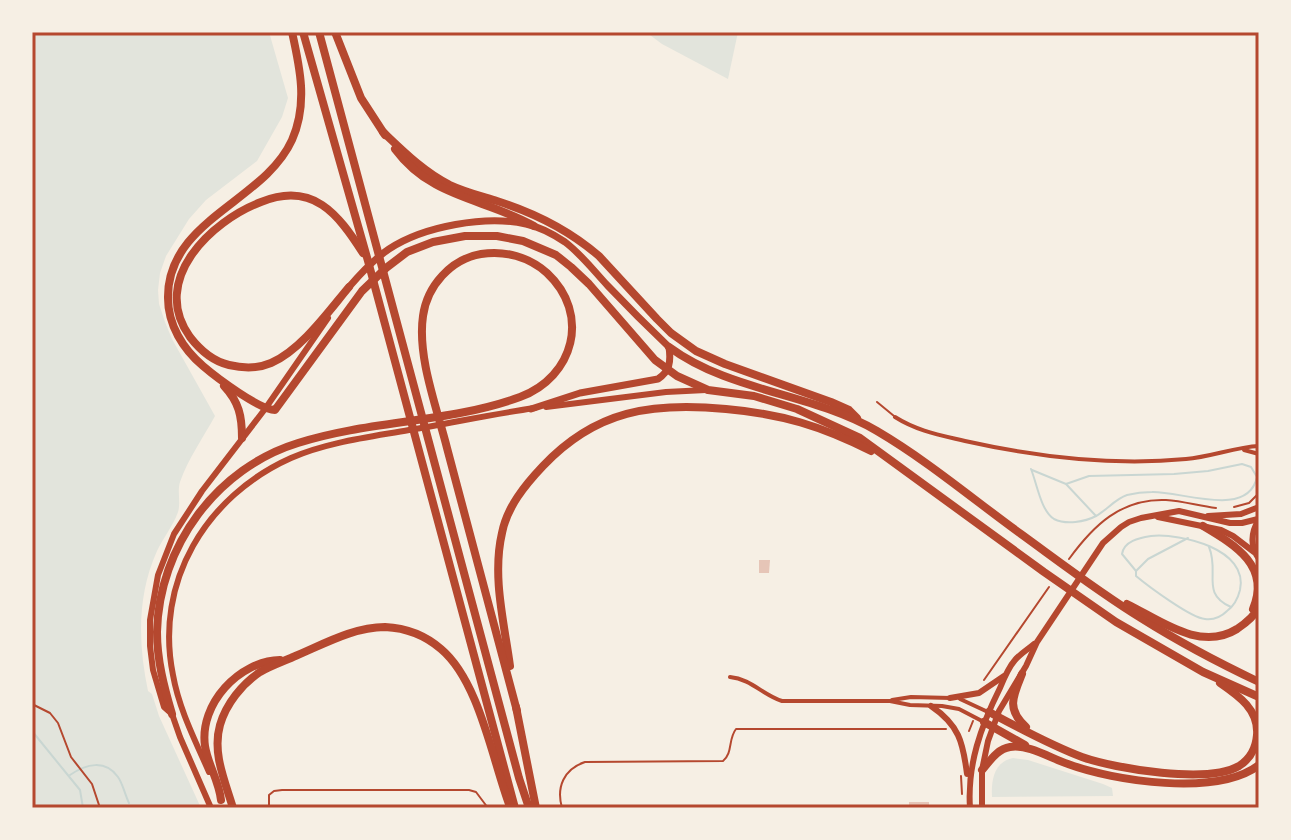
<svg xmlns="http://www.w3.org/2000/svg" width="1291" height="840" viewBox="0 0 1291 840" font-family="Poppins,sans-serif">
	<rect width="100%" height="100%" fill="#f6efe4"/>
	<!-- green -->
	<g fill="#e2e4dc">
		<path d="M32,32H269L288,98L282,117L257,161L206,200L189,219L166,256L160,273L158,290L159,304L165,322L172,339L215,416C203,438 188,459 180,482C177,492 181,503 178,512C173,526 163,538 157,551C137,595 138,644 148,691L152,694L159,716L201,808H32Z"/>
		<path d="M646,32H738L728,79L662,44Z"/>
		<path d="M1013,758L1028,760L1103,784L1112,788L1113,796L992,797C991,780 994,762 1013,758Z"/>
	</g>
	<g fill="none" stroke-linecap="round" stroke-linejoin="round">
		<!-- stream -->
		<g stroke="#c9d6d2" stroke-width="2">
			<path d="M1031,469C1037,484 1041,511 1054,519C1066,525 1085,522 1096,516C1107,510 1115,499 1127,495C1135,493 1144,492 1152,492C1181,491 1248,519 1257,477L1251,467L1242,464L1208,471L1174,474L1089,476L1066,484"/>
			<path d="M1032,470L1066,484L1096,516"/>
			<path d="M1209,547C1220,573 1200,593 1231,607"/>
			<path d="M1136,571L1122,554C1124,541 1139,538 1151,536C1181,533 1249,549 1240,590C1238,598 1234,606 1227,611C1221,617 1213,620 1205,619C1191,618 1148,586 1136,576V571L1148,559L1188,538"/>
			<path d="M32,731L80,790L83,808"/>
			<path d="M70,775C86,764 105,759 118,777C123,784 125,795 129,803"/>
		</g>
	</g>
	<!-- building -->
	<g fill="#e6c5b7">
		<path d="M759,560H770L769,573H759Z"/>
		<rect x="909" y="802" width="20" height="6"/>
	</g>
	<g fill="none" stroke-linecap="round" stroke-linejoin="round">
		<!-- path -->
		<g stroke="#b5482f" stroke-width="2">
			<path d="M1234,507L1249,503L1259,493"/>
			<path d="M1069,559C1093,526 1121,498 1166,500C1183,501 1199,506 1216,508"/>
			<path d="M984,680L1049,587"/>
			<path d="M32,704L50,713L58,723L71,757L92,784L100,808"/>
			<path d="M969,731L973,721"/>
			<path d="M961,776L962,794"/>
			<path d="M269,808V795L274,791L282,790H469L476,792L488,808"/>
			<path d="M562,808C556,787 564,769 585,762L723,761C733,753 728,739 736,729H946"/>
		</g>
		<!-- service -->
		<path stroke="#b5482f" stroke-width="2" d="M877,402L894,416"/>
		<!-- minor -->
		<g stroke="#b5482f" stroke-width="4">
			<path d="M895,417C917,431 940,435 965,441C1037,457 1113,466 1186,459C1211,457 1235,447 1259,446"/>
			<path d="M1244,450L1259,454"/>
			<path d="M730,677C751,679 763,695 782,701H890L910,705L942,706L959,709L982,721"/>
			<path d="M960,699L988,712"/>
			<path d="M892,700L911,697L951,698"/>
		</g>
		<!-- tertiary -->
		<g stroke="#b5482f" stroke-width="6">
			<path d="M1208,516L1241,514L1259,507"/>
			<path d="M1158,517L1221,530L1233,536L1254,552"/>
			<path d="M1259,519C1251,532 1250,546 1259,559"/>
			<path d="M950,698L979,693L1004,676"/>
			<path d="M931,706C959,725 963,742 967,774"/>
			<path d="M970,808C967,765 981,726 1000,688C1004,678 1008,668 1015,660C1020,654 1028,649 1034,644"/>
			<path d="M982,808V770L988,741L999,711L1026,666L1037,642L1103,543L1121,527L1129,522L1141,518L1179,511L1230,523H1242L1258,519"/>
		</g>
		<!-- secondary -->
		<g stroke="#b5482f" stroke-width="6">
			<path d="M546,407L666,392L706,390"/>
			<path d="M209,772C195,740 179,709 173,675C154,582 206,496 291,458C328,442 370,437 409,430C451,423 493,414 535,408"/>
			<path d="M211,808L180,737L172,714L164,707L153,670L150,646V620L158,575L174,534L202,491L265,409L328,318"/>
		</g>
		<!-- trunk -->
		<path stroke="#b5482f" stroke-width="7" d="M349,287C361,273 374,259 389,249C424,226 486,215 526,224C540,227 553,234 565,242C581,254 594,271 608,286C628,307 648,327 669,347C671,361 670,371 658,379L580,393L531,409"/>
		<!-- motorway -->
		<g stroke="#b5482f" stroke-width="8">
			<path d="M292,32C300,68 308,104 292,140C264,202 167,220 168,298C168,325 183,349 203,366C217,378 260,410 275,410L362,291L386,268L407,252L433,242L465,236H497L523,241L556,255L571,267L589,284L655,360L677,376L708,390L754,396L797,409L860,438L1044,572L1116,622L1203,672L1259,697"/>
			<path d="M303,32L368,261L515,808"/>
			<path d="M319,32L519,778L529,808"/>
			<path d="M335,32L361,98L385,135"/>
			<path d="M383,132C403,151 424,172 450,185C465,192 481,196 497,201C535,213 569,230 599,256L657,319L671,333L696,351L725,364L831,402L849,410L857,418"/>
			<path d="M395,149C432,199 485,198 534,226"/>
			<path d="M349,287C328,312 301,350 271,363C257,369 242,368 229,365C212,361 200,350 190,337C149,280 211,221 261,202C313,181 338,214 363,253"/>
			<path d="M669,347C730,392 812,393 877,431C928,461 974,500 1021,534C1061,563 1100,593 1141,618C1179,642 1219,663 1259,682"/>
			<path d="M224,386C239,402 242,416 242,438"/>
			<path d="M1203,526C1235,545 1271,566 1253,609"/>
			<path d="M1127,604C1160,620 1200,652 1237,629C1246,623 1254,617 1259,607"/>
			<path d="M510,666C504,622 492,576 502,533C507,507 525,485 543,466C596,410 652,402 726,409C782,414 821,426 871,451"/>
			<path d="M1022,674C1013,696 1006,709 1026,727"/>
			<path d="M516,707L536,808"/>
			<path d="M989,712C1019,728 1050,745 1082,757C1116,769 1208,784 1239,766C1250,759 1256,748 1257,735C1259,710 1239,696 1220,683"/>
			<path d="M172,714C164,687 157,660 157,632C159,546 217,468 298,443C370,420 449,423 520,397C574,377 591,314 547,273C529,257 505,250 481,254C451,259 427,286 423,316C417,357 437,408 447,448C470,536 494,623 517,711"/>
			<path d="M984,722L1025,745"/>
			<path d="M982,770C990,761 997,749 1010,747C1029,744 1050,758 1068,764C1114,781 1217,797 1259,765"/>
			<path d="M221,800C219,781 208,765 205,746C199,704 239,661 280,660"/>
			<path d="M233,808C225,781 212,753 220,725C226,704 242,684 260,672C270,666 282,662 293,657C322,645 353,627 385,627C406,628 426,636 441,649C479,681 492,758 509,804"/>
		</g>
	</g>
	<!-- border -->
	<rect width="1291" height="840" fill="none" stroke="#f6efe4" stroke-width="68"/>
	<rect x="34" y="34" width="1223" height="772" fill="none" stroke="#b5482f" stroke-width="3"/>
</svg>
